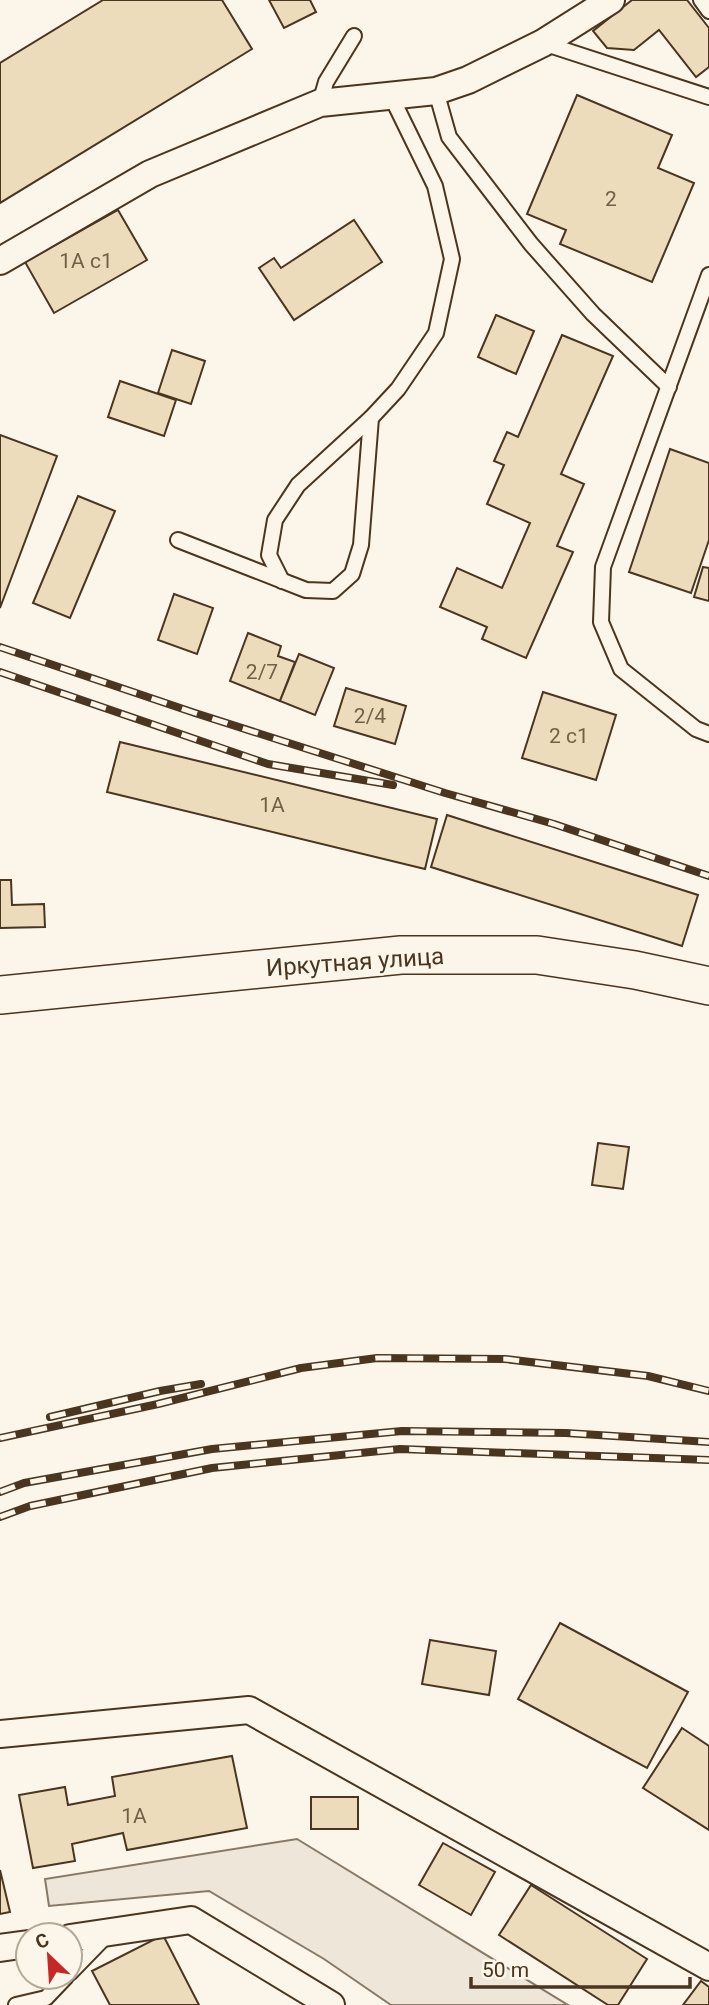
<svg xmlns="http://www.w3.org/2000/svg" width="709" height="2005" viewBox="0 0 709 2005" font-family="Roboto,sans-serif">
	<rect width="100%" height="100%" fill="#fbf6e9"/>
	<!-- green -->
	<path fill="#ede6d9" stroke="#887966" stroke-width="2" d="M297,1839L568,2005H391L324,1959L209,1891L49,1906L45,1879Z"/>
	<!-- building -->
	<g fill="#ecdcbc" stroke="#4a3520" stroke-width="2">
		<path d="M103,0H222L252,49L0,203V63Z"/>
		<path d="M269,0H310L316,12L284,28Z"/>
		<path d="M632,0H687L709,28V67L696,77L659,30L634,50L607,48L593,31Z"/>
		<path d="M577,95L672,135L658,168L694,183L652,282L560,244L566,230L527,214Z"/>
		<path d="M118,210L147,260L54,313L25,262Z"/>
		<path d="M354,220L382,262L294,320L259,268L274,258L281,268Z"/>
		<path d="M496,315L534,331L516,374L478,357Z"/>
		<path d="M562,335L613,356L561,474L584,484L557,546L573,552L526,658L482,639L487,627L440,607L457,568L502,588L530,523L487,504L504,465L494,461L507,432L518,437Z"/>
		<path d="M172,350L205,361L191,404L158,393Z"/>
		<path d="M120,381L176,400L164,436L108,417Z"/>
		<path d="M0,435L57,456L0,608Z"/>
		<path d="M670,449L709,463V540L691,593L629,572Z"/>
		<path d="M78,496L115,511L70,618L33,603Z"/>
		<path d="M703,567L709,568V601L694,597Z"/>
		<path d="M174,594L213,608L197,654L158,640Z"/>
		<path d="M248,633L281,646L278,656L295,662L280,701L230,681Z"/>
		<path d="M299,654L334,668L315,715L280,701Z"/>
		<path d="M346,688L406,706L395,744L334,726Z"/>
		<path d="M543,692L616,715L596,780L522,758Z"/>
		<path d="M120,742L437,819L425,869L107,792Z"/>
		<path d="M447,815L698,895L682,946L431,867Z"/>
		<path d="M0,880H11L12,905L44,904L45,927L0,928Z"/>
		<path d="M598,1143L629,1147L623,1189L592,1185Z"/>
		<path d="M560,1623L688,1692L647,1768L518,1699Z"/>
		<path d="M430,1640L496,1651L489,1695L422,1684Z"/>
		<path d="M682,1728L709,1746V1830L643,1788Z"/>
		<path d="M232,1756L247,1828L127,1850L123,1833L72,1844L75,1861L33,1868L19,1795L65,1787L68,1805L115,1796L112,1777Z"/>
		<rect x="311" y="1797" width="47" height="32"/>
		<path d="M443,1843L495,1872L471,1915L419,1885Z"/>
		<path d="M0,1870L10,1912L0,1914Z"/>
		<path d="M531,1885L647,1959L618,2005H608L499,1935Z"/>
		<path d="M163,1935L199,2005H110L92,1971Z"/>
		<path d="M701,1981L709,1987V2005H683Z"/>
	</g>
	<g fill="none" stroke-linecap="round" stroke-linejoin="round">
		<!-- service casing -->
		<g stroke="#4a3520" stroke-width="18">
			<g id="service">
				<path d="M701,0L709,11"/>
				<path d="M543,43L709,97"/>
				<path d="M436,91L449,137L531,244L593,314L669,387"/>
				<path d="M320,103L326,82L354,36"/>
				<path d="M709,275L603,567L601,622L621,669L696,729L709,734"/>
				<path d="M178,540L306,590L333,591L352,574L361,545L371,418L398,389L436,333L452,259L435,186L391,96"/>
				<path d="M282,581L269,555L275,520L298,485L371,418"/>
				<path d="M70,1973L107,1935"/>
				<path d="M16,2005L46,1998L66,1977"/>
			</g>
		</g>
		<!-- minor casing -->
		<g stroke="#4a3520" stroke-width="30">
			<g id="minor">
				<path d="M0,261L150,174L320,103L436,91L468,80L543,43L611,0"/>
				<path d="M0,1734L249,1710L709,1967"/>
				<path d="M70,1938L191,1920L331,2005"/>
				<path d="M0,1948L28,1944"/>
			</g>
		</g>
		<!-- secondary casing -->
		<g stroke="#4a3520" stroke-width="40">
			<path id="secondary" d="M0,995L401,955H537L635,970L709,986"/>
		</g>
		<!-- service -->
		<use href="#service" stroke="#fbf6e9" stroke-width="14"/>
		<!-- minor -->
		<use href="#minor" stroke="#fbf6e9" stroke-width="26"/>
		<!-- secondary -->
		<use href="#secondary" stroke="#fbf6e9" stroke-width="37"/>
		<!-- rail casing -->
		<g stroke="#4a3520" stroke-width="8">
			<g id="rail">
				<path d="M0,647L195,713L445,793L554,824L709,876"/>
				<path d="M0,672L268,764L393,785"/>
				<path d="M50,1417L160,1391L201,1384"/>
				<path d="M0,1438L158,1404L301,1368L377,1358L505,1359L648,1376L709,1391"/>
				<path d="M0,1492L24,1483L212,1449L402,1431L566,1433L709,1442"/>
				<path d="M0,1517L30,1506L212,1468L400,1449L709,1460"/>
			</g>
		</g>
		<!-- rail -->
		<use href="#rail" stroke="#fbf6e9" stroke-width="5" stroke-dasharray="16" stroke-linecap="butt"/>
	</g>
	<g text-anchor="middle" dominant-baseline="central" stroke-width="5" stroke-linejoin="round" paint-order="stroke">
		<!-- number labels -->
		<g font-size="21" fill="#725f47">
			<text x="611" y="199">2</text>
			<text x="86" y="261">1А с1</text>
			<text x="262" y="672">2/7</text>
			<text x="370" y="716">2/4</text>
			<text x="569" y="736">2 с1</text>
			<text x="272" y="805">1А</text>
			<text x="134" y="1816">1А</text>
		</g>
		<!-- street labels -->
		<g font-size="24" fill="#4a3520" stroke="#fbf6e9">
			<text transform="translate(355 962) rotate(-4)">Иркутная улица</text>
		</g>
	</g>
	<!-- north arrow -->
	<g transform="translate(49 1956) rotate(335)"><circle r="33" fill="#fbf6e9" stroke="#b4a999" stroke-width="2"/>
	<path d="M0-5L12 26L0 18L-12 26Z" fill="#c62828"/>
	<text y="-10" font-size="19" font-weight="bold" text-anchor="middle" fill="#4a3520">С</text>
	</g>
	<!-- scale -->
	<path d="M471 1977v10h219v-10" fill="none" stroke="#4a3520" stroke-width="3.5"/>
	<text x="482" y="1977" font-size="21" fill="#4a3520" stroke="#fbf6e9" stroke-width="5" paint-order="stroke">50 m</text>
</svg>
